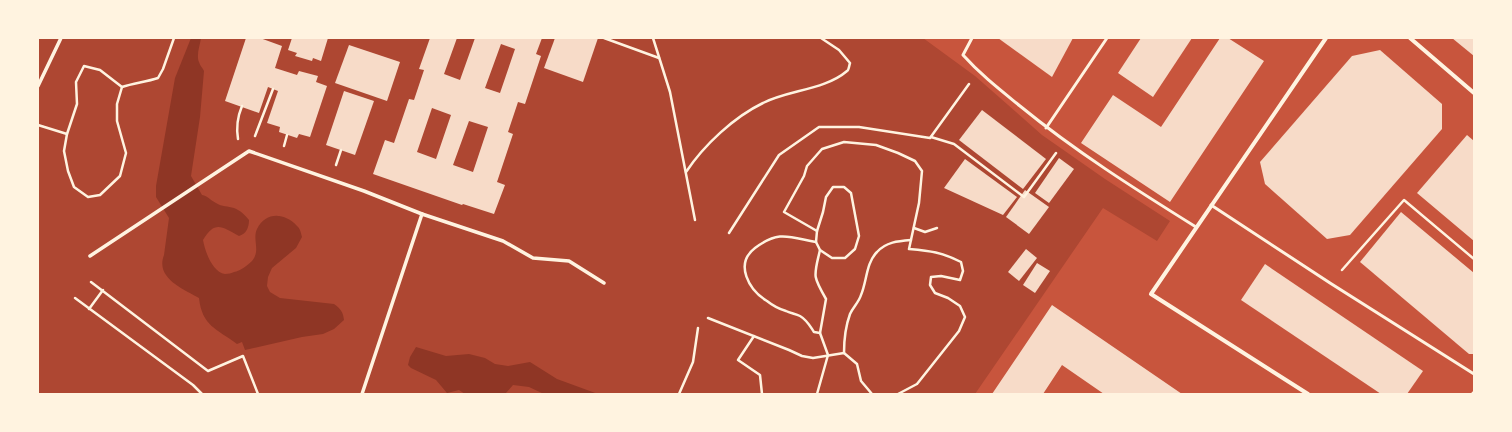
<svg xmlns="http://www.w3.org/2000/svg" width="1512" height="432" viewBox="0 0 1512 432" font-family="'Alegreya Sans',sans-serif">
	<rect width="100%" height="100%" fill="#c8553d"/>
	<!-- green -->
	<path fill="#ae4732" d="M38,38H923L975,76L1042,135L1105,179L1170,221L1157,241L1103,208L975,394H38Z"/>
	<!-- water -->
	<g fill="#8f3625">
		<path d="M191,38H201C200,45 196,55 199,62C200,66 203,68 204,71L200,117L191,176L202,195C208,196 210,200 216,203C222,207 228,206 234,208C240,210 246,216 249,220C249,228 246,234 239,236C222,227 215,220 203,240C205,251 212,272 225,274C228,274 232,273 234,272C240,271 248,265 252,261C261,250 252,240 257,229C266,211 285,213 297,226C300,228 301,233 302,237L296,248L272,268L268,277L267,286L270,292L280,298L334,304C341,309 343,312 344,320L334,329L323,334L302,337L245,350L242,342L237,344C217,329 202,326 199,298C183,289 155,278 164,255L169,218L156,197V186L175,78Z"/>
		<path d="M416,347L446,356L469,354L485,358L495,364L508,366L530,362L557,379L598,394H544L529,387L513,385L505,394H465L459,390L447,393L436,380L411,368L408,365L410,357Z"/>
	</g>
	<!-- building -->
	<g fill="#f7dbc8" fill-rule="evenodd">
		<path d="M246,38H260L282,46L275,68L297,75L299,71L318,76L316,82L327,86L310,137L299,134L297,138L279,132L280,127L267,123L278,91L268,87L259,113L225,101Z"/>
		<path d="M292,38H328L321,61L313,58L312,61L295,56L297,53L288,50Z"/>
		<path d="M430,38H457L444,74L460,80L475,38H542L536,54L541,56L525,104L518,102L508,132L513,134L497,182L505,185L494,214L463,204L462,205L373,174L385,140L394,143L409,99L414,100L424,70L419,69ZM501,44L515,49L500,93L485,88ZM432,108L451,115L436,159L417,152ZM469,121L488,127L473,172L453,165Z"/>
		<path d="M555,38H598L583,82L544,68Z"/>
		<path d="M998,38H1073L1052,77Z"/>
		<path d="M1141,38H1192L1153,97L1118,73Z"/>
		<path d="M1220,38H1228L1264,61L1170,202L1081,143L1113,95L1161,127Z"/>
		<path d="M1452,38H1474V56Z"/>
		<path d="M349,45L400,62L387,101L335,83Z"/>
		<path d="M1380,50L1442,104V129L1350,235L1327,239L1265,184L1260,162L1352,56Z"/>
		<path d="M344,91L374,101L355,155L326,145Z"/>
		<path d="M982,110L1046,159L1023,189L959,140Z"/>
		<path d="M1467,135L1474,141V241L1417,193Z"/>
		<path d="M1059,158L1074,169L1049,203L1035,193Z"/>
		<path d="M965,159L1017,197L1003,215L944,188Z"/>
		<path d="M1025,190L1049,207L1029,234L1006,217Z"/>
		<path d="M1401,212L1474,273V354H1469L1360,262Z"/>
		<path d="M1026,249L1037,258L1019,281L1008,272Z"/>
		<path d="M1037,263L1050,271L1035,293L1023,285Z"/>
		<path d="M1265,264L1423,371L1407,394H1381L1241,300Z"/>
		<path d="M1052,305L1182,394H1104L1062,365L1043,394H992Z"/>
	</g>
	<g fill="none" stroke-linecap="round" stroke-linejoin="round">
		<!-- path -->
		<g stroke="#fff3e0" stroke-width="2.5">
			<path d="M604,38L659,58"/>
			<path d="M653,38L670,92L695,220"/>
			<path d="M84,66L100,70L122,87L117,104V121L126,153L120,176L100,195L88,197L74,187L68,171L64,151L67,134L77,104L76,82Z"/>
			<path d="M122,87C134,83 146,82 158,78L163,69L174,38"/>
			<path d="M38,125L67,134"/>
			<path d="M255,136L273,89"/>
			<path d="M931,137L954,144L1024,197L1056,153"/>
			<path d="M238,139C236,127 237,118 242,106"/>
			<path d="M284,146L287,135"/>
			<path d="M336,165L341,150"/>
			<path d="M686,172C704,145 734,117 763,103C788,90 825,90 847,71C849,70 849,66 850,63L839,50L821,38"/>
			<path d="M914,228L925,232L937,228"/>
			<path d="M817,231L823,212L826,197L833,187H844L851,193L859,236L855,249L845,258H832L820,250"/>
			<path d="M729,233L779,155L819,127H859L930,138L969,84"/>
			<path d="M816,242C789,237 779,230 755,248C734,264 749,290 767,301C772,305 779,309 786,311C790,313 796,314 800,316C807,320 810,326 814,332L820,333"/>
			<path d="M1342,270L1404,200L1474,259"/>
			<path d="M91,282L208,371L243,356L258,394"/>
			<path d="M75,298L193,385L202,394"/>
			<path d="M89,309L103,290"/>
			<path d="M708,318L789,350L802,356L813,358L844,353L857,364L861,381L872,394"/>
			<path d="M754,336L738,360L760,375L762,394"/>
			<path d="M844,353C844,341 846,325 850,314C853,307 859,302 861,295C867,281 866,263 877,252C886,242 898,241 911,240"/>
			<path d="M679,394L693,362L698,328"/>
			<path d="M817,394L828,355L820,333L826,299C812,275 814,276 820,250L816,242L817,231L784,212L804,176L807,166L822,149L844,142L876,145L898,153L915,161L922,171L919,203L909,249C931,251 941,252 961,262L963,271L960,280L941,276L931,277L930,285L935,293L948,298L960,306L965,317L959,331L917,384L898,394"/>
		</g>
		<!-- service -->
		<g stroke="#fff3e0" stroke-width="3">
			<path d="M972,38L963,55C981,75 999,89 1020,106C1075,151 1135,189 1196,227"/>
			<path d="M1046,128L1107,38"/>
			<path d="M1211,205L1330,283L1474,374"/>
		</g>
		<!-- pedestrian -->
		<g stroke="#fff3e0" stroke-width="3.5">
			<path d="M38,86L61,38"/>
			<path d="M90,256L249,151L364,191L422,214"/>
			<path d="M362,394L422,214L503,241L533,258L569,261L604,283"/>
		</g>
		<!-- minor -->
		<g stroke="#fff3e0" stroke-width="4">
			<path d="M1410,38L1474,93"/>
			<path d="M1308,394L1151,294L1326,38"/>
			<path d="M1473,394L1474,393"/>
		</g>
	</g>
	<!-- border -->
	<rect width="1512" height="432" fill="none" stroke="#fff3e0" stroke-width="78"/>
</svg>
